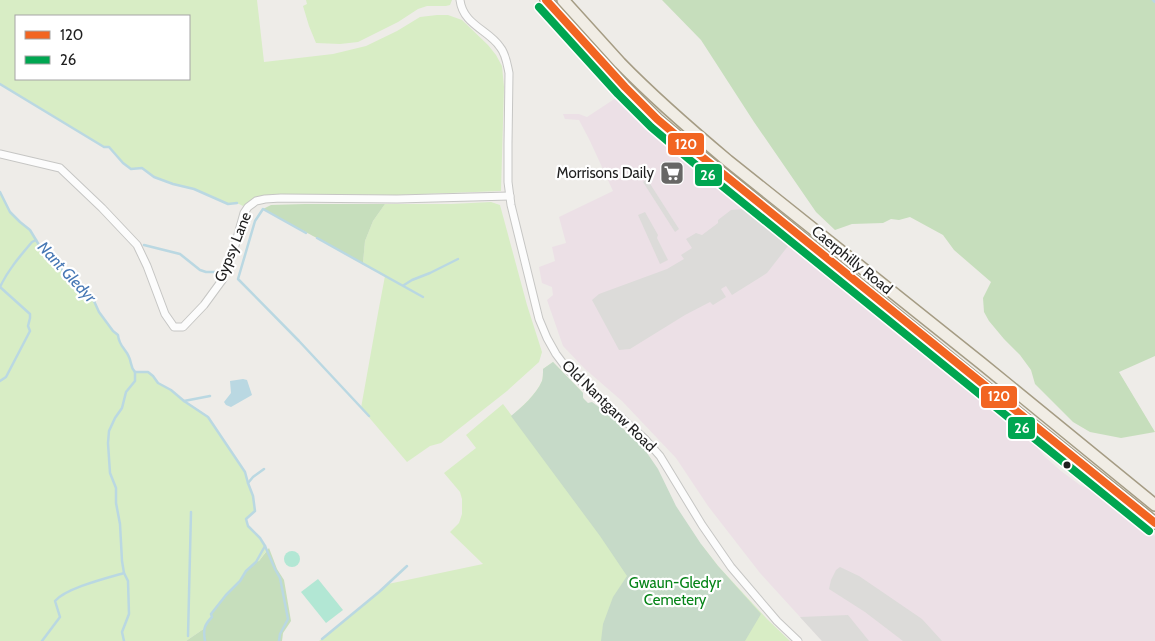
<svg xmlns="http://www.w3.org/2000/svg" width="1155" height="641" viewBox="0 0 1155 641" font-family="Cabin,sans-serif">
	<rect width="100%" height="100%" fill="#eeece8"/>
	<!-- industrial -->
	<path fill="#ece0e6" d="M622,94L654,125L1028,436L1044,456L1061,471L1080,485L1109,498L1155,536V641H822L760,573L708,506L676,458L622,401L585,369L563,346L547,300L553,295L552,287L542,283L539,267L555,261L552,247L566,243L559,217L613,191L590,141L579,120L565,119L563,114H579L587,117Z"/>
	<!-- religious -->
	<g fill="#dcdbd9">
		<path d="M647,179L679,229L675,232L643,182Z"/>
		<path d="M744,209L757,214L787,240L788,246L767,273L732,295L726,286L721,289L726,297L713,305L710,302L685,315L630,349L619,350L592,300L599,294L667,269L684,259L681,255L692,248L686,239L696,233L702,235L718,223V220L731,210Z"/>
		<path d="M645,212L658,235L657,238L668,260L660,264L638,215Z"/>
		<path d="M840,567L859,576L922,619L942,641H903L865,612L829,589L831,580L836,570Z"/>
		<path d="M848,615L869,641H822L800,617Z"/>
	</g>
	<!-- grass -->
	<g fill="#d8edc5" fill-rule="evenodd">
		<path d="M0,0H257L264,62L333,54L366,46L397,31L420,17L437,15H448L462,20L488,45L496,55L502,66L504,87L501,191L397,195L276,194L256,197L243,206L237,203L228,204L194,189L173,184L154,177L142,168L131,169L123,163L110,147H104L0,84ZM16,16H189V79H16Z"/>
		<path d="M306,0H452L450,5L446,6H427L418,9L398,22L358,42L340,44L316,43L309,26L303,6L307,4Z"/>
		<path d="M0,192L10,212L20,222L30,230L42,250L59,263L65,276L73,281L80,283L94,301L99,312L113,331L118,335C119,347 124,348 129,357C132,363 130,367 135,372H148L153,376L158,383L171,390L184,401L208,417L245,472L248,483L253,496L255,511L247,519L248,526L260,538L267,550L259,561L246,571L240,581L226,595L211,614L212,617L209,620L205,628L186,641H0Z"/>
		<path d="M491,202L500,205L527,305L542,352L539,362L507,391L441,443L430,446L407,462L361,408L378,313L385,276L363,263L365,241L373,221L385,204H451Z"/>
		<path d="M553,362L583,393V397L633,564L602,641H319L379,592L388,584L483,564L450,532L459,523L462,514V499L460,492L444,473L476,448L466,435L503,404L512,416C522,406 536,395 542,381C543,378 543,373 543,369Z"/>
		<path d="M701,544L718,566L767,619L790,641H718Z"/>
	</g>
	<!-- forest -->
	<g fill="#c6debc">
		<path d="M662,0H1153L1155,2V356L1119,372L1155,432L1121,438L1090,432L1073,422L1035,384L1031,370L1020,355L1004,339L989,321L984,312L983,298L991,282L954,250L943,235L910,217L899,220L891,219L883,223L852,224L835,230L816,212L754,122L701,40Z"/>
		<path d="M305,204H385L373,221L365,241L363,263L263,209L271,205Z"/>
		<path d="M269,548L277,569L284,580L291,621L283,633L282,641H186L205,628L209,620L212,617L211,614L226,595L240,581L246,571L256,562L259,561Z"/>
	</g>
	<!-- cemetery -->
	<path fill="#c6dac8" d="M553,362L583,393V398L588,403L592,402L607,413L645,450L658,469L676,506L701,544L718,566L761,614L745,641H601L603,624L613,597L627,576L600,536L511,416C522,407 536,395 542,381C543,378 543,373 543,369Z"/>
	<!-- pitch -->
	<g fill="#b2e7d4">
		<circle cx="292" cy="559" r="8"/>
		<path d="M318,579L343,610L326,623L301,592Z"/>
	</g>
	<!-- water -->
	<path fill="#bad8e2" d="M243,379L247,380L252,395L231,407L226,405L224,402L231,393L230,381Z"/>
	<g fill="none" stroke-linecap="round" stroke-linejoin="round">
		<!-- stream -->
		<g stroke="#bad8e2" stroke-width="2.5">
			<path d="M1153,0L1155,2"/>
			<path d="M0,84L104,147H109L123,163L131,169L142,168L154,177L173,184L194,189L228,204L237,203"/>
			<path d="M0,192L10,212L20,222L30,230L42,250L59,263L65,276L73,281L80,283L94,301L99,312L113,331L118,335C119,346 125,348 129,357C132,363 130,367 135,372H148L153,376L158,383L171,390L184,401L208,417L245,472L248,483L253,496L255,511L246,519L248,526L260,538L265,546L275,569L280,578L288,619L280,634L279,641"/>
			<path d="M306,233L263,209L255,221L238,279L299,341L369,416"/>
			<path d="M317,238L423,297"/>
			<path d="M144,245L180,254L200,270L206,272H220"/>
			<path d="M404,285L412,280L430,273L458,259"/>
			<path d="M0,287L30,314V318L28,326L30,331L6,377L0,381"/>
			<path d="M0,287C8,270 20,256 32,242L36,240"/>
			<path d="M184,401L210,396"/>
			<path d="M248,483L253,477L264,469"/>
			<path d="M188,636L191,512"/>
			<path d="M322,639L379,592L407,566"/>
			<path d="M42,641L60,617L55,601C66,588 107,578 124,573"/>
			<path d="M124,641L122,632L129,614L128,581L124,573L122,561L120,524L116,503V488L110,473L108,443L109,431L115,418L122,408L126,392L135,381V372"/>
			<path d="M205,641C203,630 204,625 212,617L211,614L226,595L240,581L246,571L256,562L265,546"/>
		</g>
		<!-- street casing -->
		<g stroke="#c6c6c4" stroke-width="9">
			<g id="street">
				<path d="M460,0C463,25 489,30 500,47C506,54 507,64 509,73L508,144V182L511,205L539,319L547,338L556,354L568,370L644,438L660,456L702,525L731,567L777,621L798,641"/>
				<path d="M0,154L60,168L102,208L137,245L147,266L165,314L174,327H183L204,305L223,279L234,249L244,213L248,207L256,201L265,199L281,198L397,199L510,196"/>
			</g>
		</g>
		<!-- primary casing -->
		<g stroke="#a59c84" stroke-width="14">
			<g id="primary">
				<path d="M546,0L625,87L657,119L696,152L978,381L1155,523"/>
				<path d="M563,0C582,21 601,42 620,63C654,98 691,130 728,161L981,363L1155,505"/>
			</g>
		</g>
		<!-- street -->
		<use href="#street" stroke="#fcfcfc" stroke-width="7"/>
		<!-- primary -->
		<use href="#primary" stroke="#f1ede5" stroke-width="11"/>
		<!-- bus-1 casing -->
		<g stroke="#fff" stroke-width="11">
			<path id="bus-1" d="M546,0L625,87L657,119L696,152L1155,523"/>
		</g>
		<!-- bus-2 casing -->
		<g stroke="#fff" stroke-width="11">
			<path id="bus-2" d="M539,7L618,94L651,127L690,160L1149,531"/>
		</g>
		<!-- bus-1 -->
		<use href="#bus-1" stroke="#f26522" stroke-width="8"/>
		<!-- bus-2 -->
		<use href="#bus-2" stroke="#00a651" stroke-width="8"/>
	</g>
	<!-- icons -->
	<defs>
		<g id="supermarket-square" transform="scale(1.25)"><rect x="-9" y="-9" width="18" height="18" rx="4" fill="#676765" stroke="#fff"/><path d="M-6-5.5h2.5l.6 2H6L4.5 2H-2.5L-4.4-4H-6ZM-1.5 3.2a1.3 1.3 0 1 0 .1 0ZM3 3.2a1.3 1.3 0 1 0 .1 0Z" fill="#fff"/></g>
	</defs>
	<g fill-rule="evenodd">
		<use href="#supermarket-square" x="672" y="173"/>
	</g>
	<!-- markers -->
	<circle fill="#1f1f1f" stroke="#fff" stroke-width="2" cx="1067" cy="465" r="4.5"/>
	<g text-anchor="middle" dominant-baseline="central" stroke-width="4.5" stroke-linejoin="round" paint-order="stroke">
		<!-- poi labels -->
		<g font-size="15" fill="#1f1f1f" stroke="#fff" text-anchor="end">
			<text x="654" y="173">Morrisons Daily</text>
		</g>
		<!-- street labels -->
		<g font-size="15" fill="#1f1f1f" stroke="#fff">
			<text transform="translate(233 247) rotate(-68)">Gypsy Lane</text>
			<text transform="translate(852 260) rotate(39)">Caerphilly Road</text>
			<text transform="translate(609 406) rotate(44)">Old Nantgarw Road</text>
		</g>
		<!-- park labels -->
		<g font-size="15" fill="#068418" stroke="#fff">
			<text x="675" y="583">Gwaun-Gledyr<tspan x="675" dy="17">Cemetery</tspan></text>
		</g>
		<!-- water labels -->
		<g font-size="16" font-style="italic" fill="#4677b4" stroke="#fff">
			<text transform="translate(67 272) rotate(47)">Nant Gledyr</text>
		</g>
	</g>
	<g stroke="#fff" stroke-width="2">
		<rect x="667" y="132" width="38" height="24" rx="5" fill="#f26522"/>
		<rect x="694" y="163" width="29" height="24" rx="5" fill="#00a651"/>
		<rect x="980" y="385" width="38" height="24" rx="5" fill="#f26522"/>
		<rect x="1007" y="416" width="29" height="24" rx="5" fill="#00a651"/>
	</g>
	<g font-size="14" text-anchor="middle" font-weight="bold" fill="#fff">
		<text x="686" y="149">120</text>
		<text x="708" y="180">26</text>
		<text x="999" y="401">120</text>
		<text x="1022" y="433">26</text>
	</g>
	<!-- legend -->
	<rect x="15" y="15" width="175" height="65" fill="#ffffff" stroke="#a5a5a5"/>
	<rect x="25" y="31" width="25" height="8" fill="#f26522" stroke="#a5a5a5"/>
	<text x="60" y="40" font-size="15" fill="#1f1f1f">120</text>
	<rect x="25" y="56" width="25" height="8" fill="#00a651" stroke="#a5a5a5"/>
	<text x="60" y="65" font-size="15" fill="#1f1f1f">26</text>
</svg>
